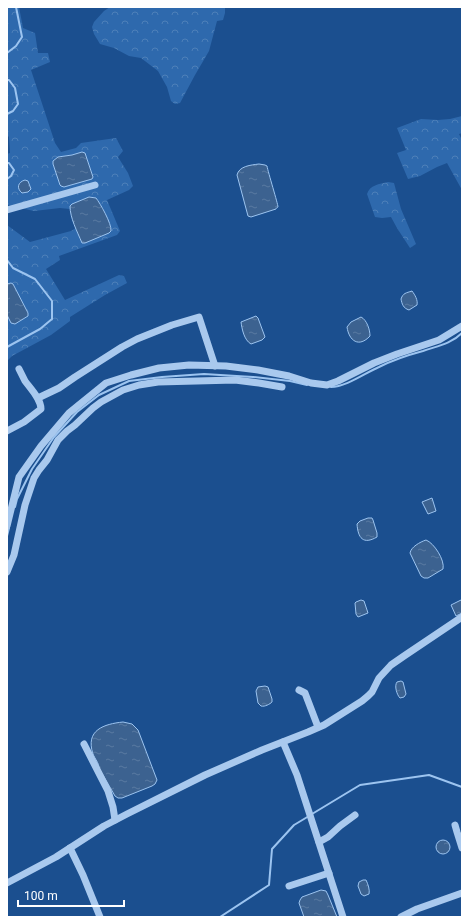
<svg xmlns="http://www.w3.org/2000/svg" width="469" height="924" viewBox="0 0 469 924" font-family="Roboto,sans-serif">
	<defs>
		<pattern id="forest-crowns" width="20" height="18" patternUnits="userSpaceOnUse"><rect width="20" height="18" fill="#2e69ad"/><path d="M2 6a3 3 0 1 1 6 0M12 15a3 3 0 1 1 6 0" fill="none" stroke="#4d80b9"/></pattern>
		<pattern id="water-ripples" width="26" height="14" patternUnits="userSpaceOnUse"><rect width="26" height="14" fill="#3c6290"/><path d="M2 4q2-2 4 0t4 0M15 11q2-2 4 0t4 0" fill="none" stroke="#597aa1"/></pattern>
	</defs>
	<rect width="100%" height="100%" fill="#1b4f8f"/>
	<!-- forest -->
	<g fill="url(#forest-crowns)" fill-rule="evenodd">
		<path d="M7,7H19L23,28L35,33L38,53H48L50,62L31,70L55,143L61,152L76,148L81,143L116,138L123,151L118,157L128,173L133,186L129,190L107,200L120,231L117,235L59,256L60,260L46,269L65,300L119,275L124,276L127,283L105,295L70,317V321L51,335L12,356L7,361V315C14,329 16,323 28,316V313L13,284H7V225L30,242L71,231L76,228L82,242L104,210L96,198C87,195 78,202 70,206V209L60,208L34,211L7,205V154L10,153L9,137L7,135ZM82,152L85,153L93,177L92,179L64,187L62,186L60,184L53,164V161L58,157L72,155Z"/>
		<path d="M110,7H225V13L223,20L217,21L209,51L195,75L180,103L175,104L171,101L167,87L158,71L141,58L129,56L114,48L100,44L94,34L92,27L94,22L104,11Z"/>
		<path d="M462,116V133L459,134L462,140V190L447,163L437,167L420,176L408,179L397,153L406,150L397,128L421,119L438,120L450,119Z"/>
		<path d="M388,182L394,183L401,209L416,244L410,248L397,228L391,217L382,218L375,217L367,194C370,185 379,184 388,182Z"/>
	</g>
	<!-- water -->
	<g fill="url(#water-ripples)" stroke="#9cc4f0">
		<path d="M82,152L85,153L93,177L92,179L64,187L61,186L60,185L53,164V161L58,157L72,155Z"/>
		<path d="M259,164L265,165L267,166C268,172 278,204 278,207C277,208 276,208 276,209L251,217L248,216L237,175C239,166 251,165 259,164Z"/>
		<path d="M25,180L28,181L31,189L28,192L22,193C16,188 18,182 25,180Z"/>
		<path d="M89,197L96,198C100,203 112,224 111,231C110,232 110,232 109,233L85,243H82C77,231 70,218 70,206L72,204Z"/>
		<path d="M11,283L13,284L28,313V316L15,324L11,323L7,315V284Z"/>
		<path d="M412,291C415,295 418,300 417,305L409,310C403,308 402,304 401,299C403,293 406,293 412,291Z"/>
		<path d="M256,316L258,318L265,337L262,340L251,344C244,340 242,329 241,322Z"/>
		<path d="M361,317C367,320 370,330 370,336C359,348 349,341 347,327L351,322Z"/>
		<path d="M432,498L436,511L428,514L422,502Z"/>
		<path d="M368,518H372L373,520L377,533V537C363,545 358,538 357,524L360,521Z"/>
		<path d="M426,540C434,543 445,560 443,569L428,578H424L421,576L410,553C411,547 420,542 426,540Z"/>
		<path d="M361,600L364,601L368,613L358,617L356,614L355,603L356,602Z"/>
		<path d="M461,600L462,602V613L456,616L451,605Z"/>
		<path d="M401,681L403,682L406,694L404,697L400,698C397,695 394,686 397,682Z"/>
		<path d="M265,686L268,687L272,699V702C270,704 265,707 261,706L258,703L256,691L258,687Z"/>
		<path d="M123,722L132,724L138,730L157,780L155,784L152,786L122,798H118L115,796L99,768C99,763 95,759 93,754C85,730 104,724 123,722Z"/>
		<circle cx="443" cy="847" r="7"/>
		<path d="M363,880H366C368,884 370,890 369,894L364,896L361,894L358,886L359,882Z"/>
		<path d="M321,890L326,891L328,895L337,917H304L299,903L300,900L302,897Z"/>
	</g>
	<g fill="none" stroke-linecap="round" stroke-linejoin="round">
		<!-- stream -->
		<g stroke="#9cc4f0" stroke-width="2">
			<path d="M7,53L16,46L22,37L16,7"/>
			<path d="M7,80H9L15,88L18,104L13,111L7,114"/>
			<path d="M7,163H9L14,170L11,176L7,179"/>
			<path d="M7,260L13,268L35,279L52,301V319L40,329L7,347"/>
			<path d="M331,387C346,387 365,373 379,367C393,360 408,355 423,351C437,346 451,344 462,333"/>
			<path d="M15,507L17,499L32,469L54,437L77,412L99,395L129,381L162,377L204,374L253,377L290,381L307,385"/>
			<path d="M7,536L9,528"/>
			<path d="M312,814L360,785L429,775L462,787"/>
			<path d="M220,917L269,885L272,849L294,825L309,816"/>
		</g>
		<!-- minor -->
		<g stroke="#a9c9ee" stroke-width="7">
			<path d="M7,210L95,185"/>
			<path d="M38,398L59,388L75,377L122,347L137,339L172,325L199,317L215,366"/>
			<path d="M7,431L24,422L41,409C41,399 31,389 25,381C23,377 21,373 19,369"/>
			<path d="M7,526L19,477L41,446L69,413L106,383L131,375L159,368L189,365L226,366L258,370L289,376L311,383L327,385L338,381L374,363L397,354L439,340L462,326"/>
			<path d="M7,572L14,555L25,505L34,478L39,470L47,460L58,440L67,431L75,425L93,408L101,402L123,390L139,385L158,382L235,380L259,383L282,387"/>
			<path d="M299,690L305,693L318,727"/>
			<path d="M283,742L297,775L343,917"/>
			<path d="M84,744L108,791L113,807L115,820"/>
			<path d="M455,825L457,832L462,848"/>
			<path d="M319,842L328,837L340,826L355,815"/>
			<path d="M70,848L83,875L100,917"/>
			<path d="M7,883L56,857L104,826L127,814L205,775L262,750L308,732L324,725L362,701L368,696L372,692L379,678L391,665L404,656L462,617"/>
			<path d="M289,886L329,873"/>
			<path d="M401,917L417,909L462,893"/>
		</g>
	</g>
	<!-- border -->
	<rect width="469" height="924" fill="none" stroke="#ffffff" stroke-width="16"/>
	<!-- scale -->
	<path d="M18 900v6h106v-6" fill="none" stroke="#ffffff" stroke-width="2"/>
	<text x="24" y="900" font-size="12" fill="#ffffff" stroke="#1b4f8f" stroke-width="3" paint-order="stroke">100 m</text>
</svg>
